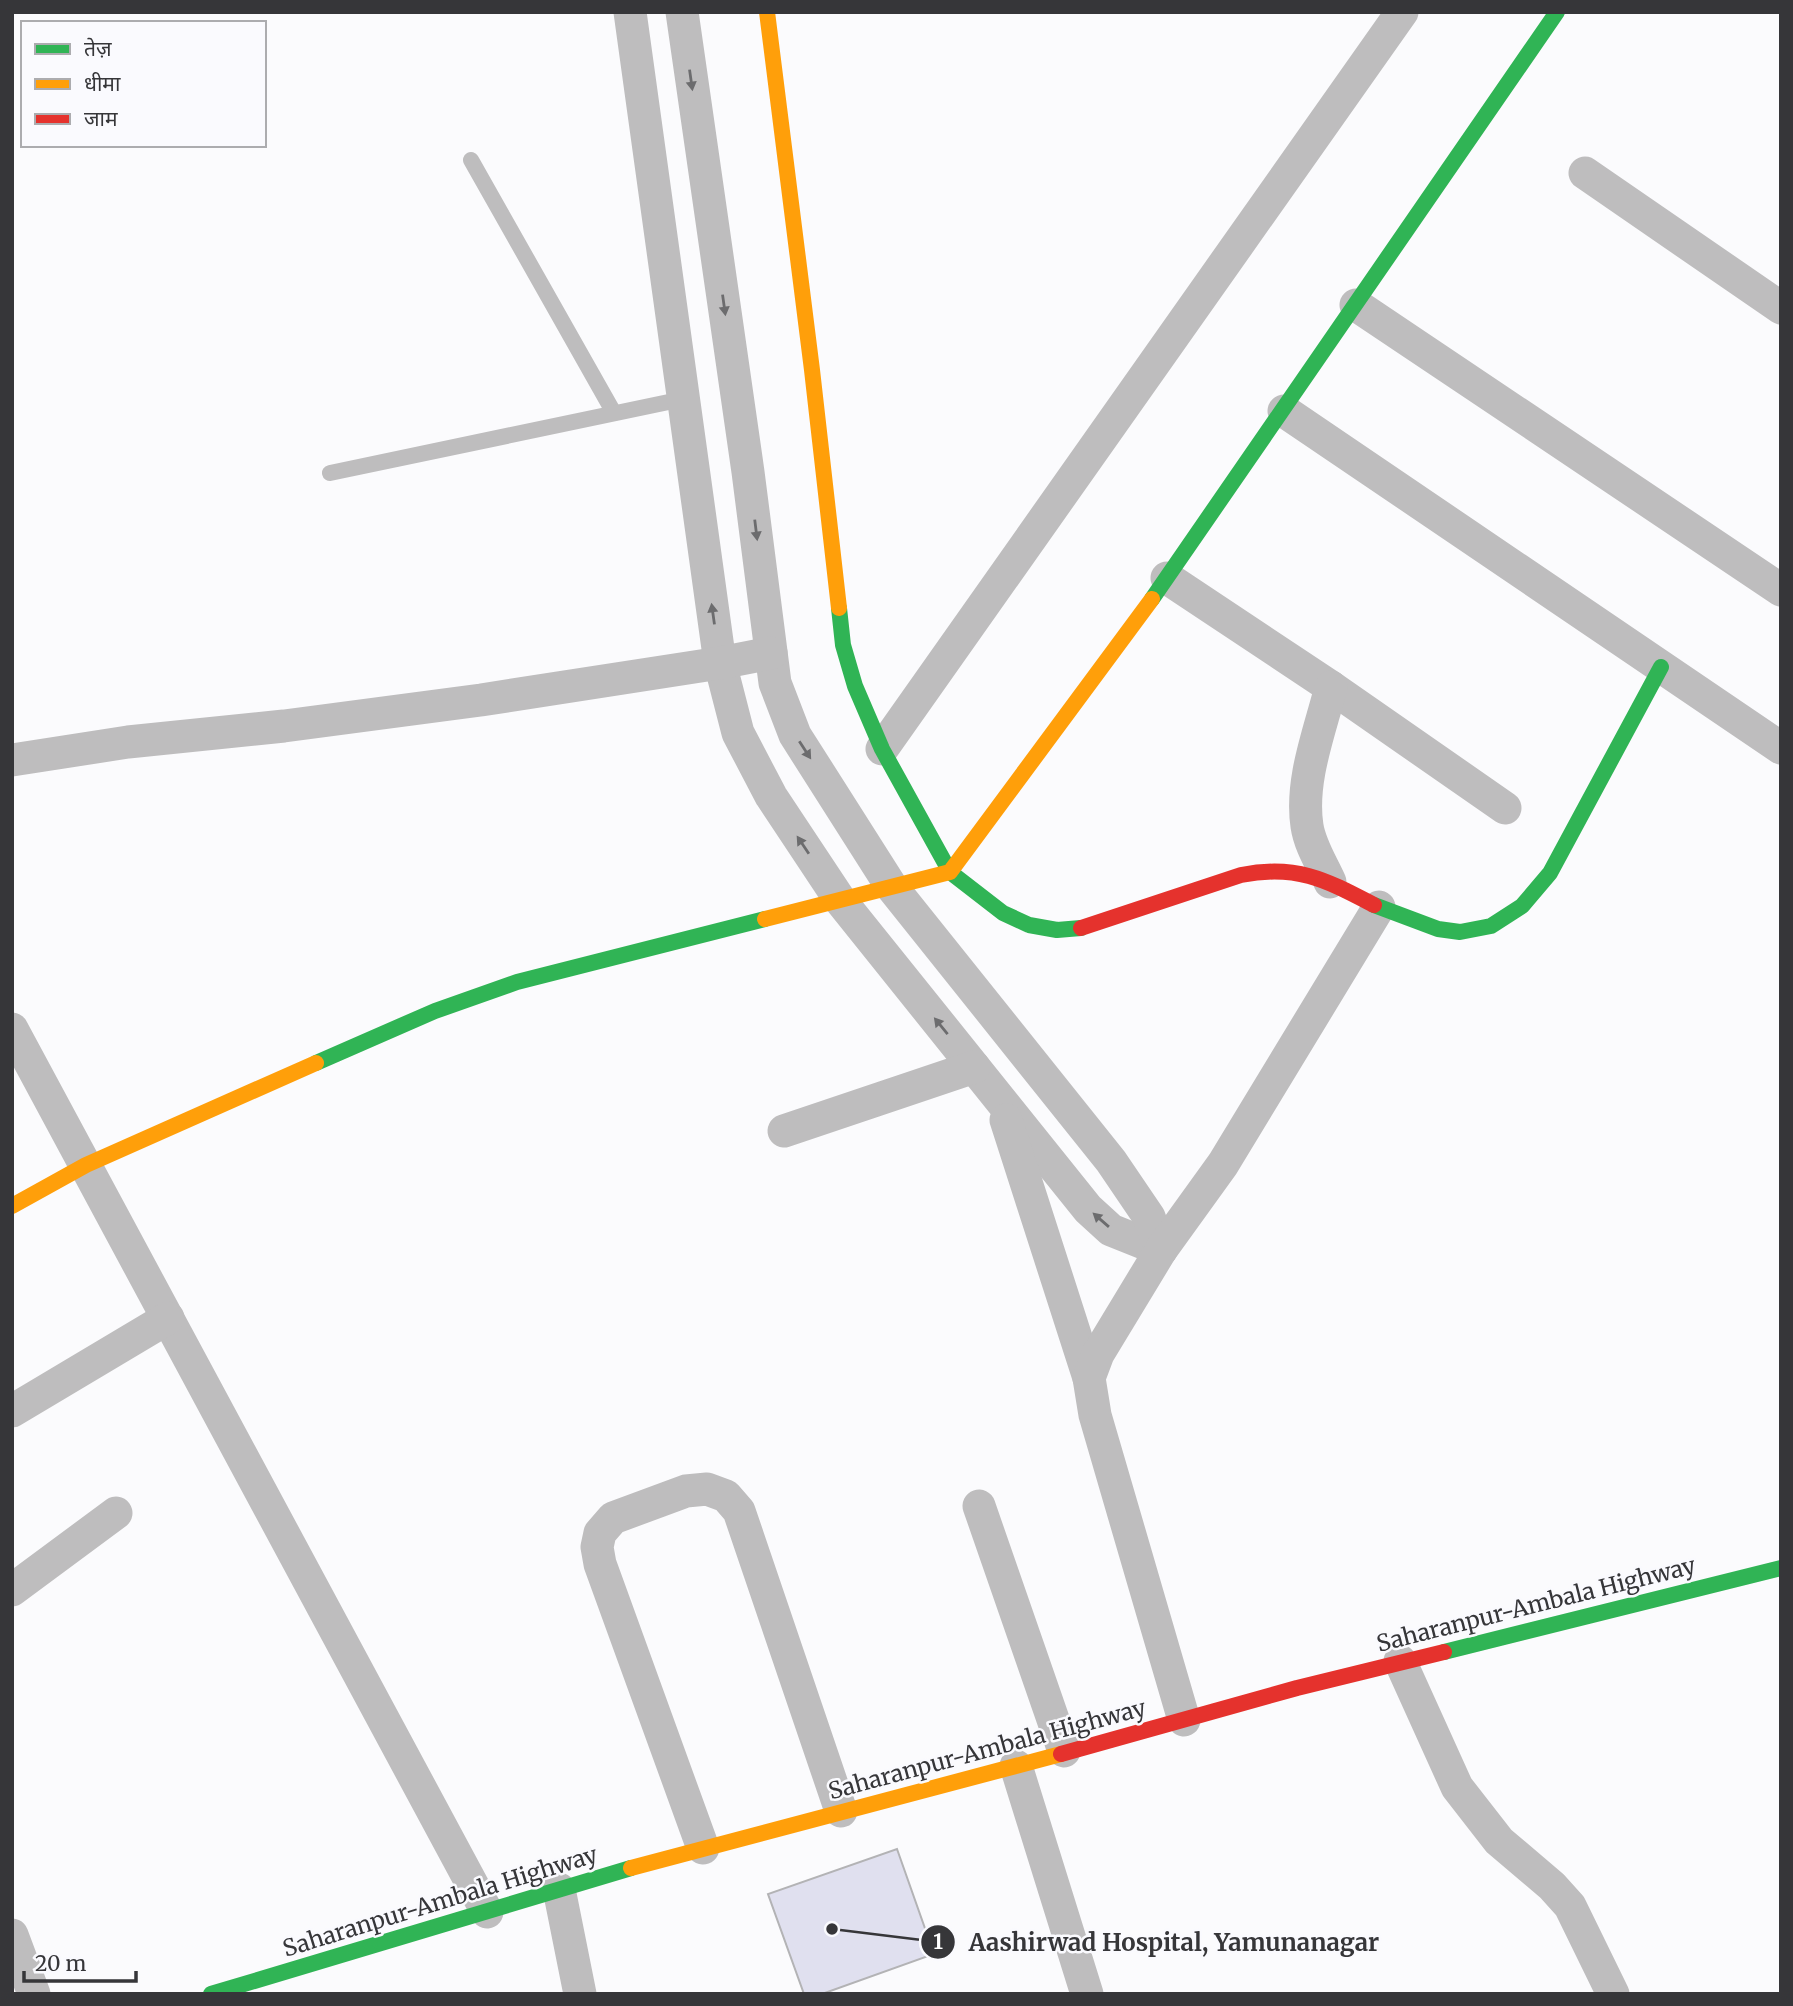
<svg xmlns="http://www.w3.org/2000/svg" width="1793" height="2006" viewBox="0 0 1793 2006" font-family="Merriweather,'Noto Sans Devanagari',serif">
	<rect width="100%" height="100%" fill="#fbfbfd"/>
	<!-- building -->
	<path fill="#e0e0ef" stroke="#b3b3b5" stroke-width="2" d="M897,1849L934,1954L822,1994H804L768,1894Z"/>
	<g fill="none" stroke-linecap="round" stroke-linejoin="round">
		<!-- lane -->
		<g stroke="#bebdbe" stroke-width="16">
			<path d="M471,160L614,413"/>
			<path d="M330,473L683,399"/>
		</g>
		<!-- street -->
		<g stroke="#bebdbe" stroke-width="33">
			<path d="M630,12L720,663L738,733L771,796L840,900L1088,1209L1111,1230L1161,1250"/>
			<path d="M682,12L748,472L775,683L795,735L891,886L1111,1161L1149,1217L1161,1250"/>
			<path d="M1585,173L1781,308"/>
			<path d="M1356,305L1781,590"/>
			<path d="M1284,411L1781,748"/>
			<path d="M1167,578L1331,687L1505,808"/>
			<path d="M882,749L1402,12"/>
			<path d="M12,760L128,742L284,726L481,700L720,663L771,653"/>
			<path d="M1330,882C1322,864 1310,846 1307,826C1300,780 1320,731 1331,687"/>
			<path d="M12,1029L487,1912"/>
			<path d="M1006,1120L1089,1378"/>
			<path d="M784,1131L974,1067"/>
			<path d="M12,1411L168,1318"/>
			<path d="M979,1506L1064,1751"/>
			<path d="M12,1590L116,1513"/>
			<path d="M1400,1661L1457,1787L1499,1841L1552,1886L1570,1906L1613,1994"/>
			<path d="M1184,1720L1095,1415L1089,1378L1098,1354L1161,1250L1223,1164L1379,907"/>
			<path d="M1016,1766L1087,1994"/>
			<path d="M703,1848L600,1564L597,1547L600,1533L613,1518L686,1491L707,1489L726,1496L739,1511L841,1811"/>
			<path d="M559,1889L580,1994"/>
			<path d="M12,1935L34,1994"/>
		</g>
		<!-- fast -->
		<g stroke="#30b455" stroke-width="16">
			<path d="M1152,599L1557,12"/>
			<path d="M839,608L843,645L855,686L882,749L950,872L1003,913L1029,925L1057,930L1081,928"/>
			<path d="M1374,905L1438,929L1460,932L1491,926L1522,906L1550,873L1661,667"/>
			<path d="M316,1063L435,1011L517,982L765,919"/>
			<path d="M1444,1652L1781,1568"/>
			<path d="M211,1994L631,1868"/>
		</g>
		<!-- slow -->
		<g stroke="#ff9f0a" stroke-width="16">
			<path d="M767,12L812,370L839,608"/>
			<path d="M765,919L950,872L1152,599"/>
			<path d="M12,1206L86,1165L316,1063"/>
			<path d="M631,1868L1061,1754"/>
		</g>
		<!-- jam -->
		<g stroke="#e5322d" stroke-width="16">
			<path d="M1081,928L1241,875C1297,864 1326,880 1374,905"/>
			<path d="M1061,1754L1297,1688L1444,1652"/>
		</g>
	</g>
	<!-- one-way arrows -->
	<defs><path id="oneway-solid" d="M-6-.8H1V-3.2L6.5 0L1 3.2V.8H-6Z" transform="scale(1.75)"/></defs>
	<g fill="#6c6c6e">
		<use href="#oneway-solid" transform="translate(691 80) rotate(82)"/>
		<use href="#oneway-solid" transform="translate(724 305) rotate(82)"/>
		<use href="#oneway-solid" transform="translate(756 530) rotate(83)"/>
		<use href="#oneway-solid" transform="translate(713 614) rotate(-98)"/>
		<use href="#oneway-solid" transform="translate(805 750) rotate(57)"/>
		<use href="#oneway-solid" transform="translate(803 845) rotate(-124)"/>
		<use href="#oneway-solid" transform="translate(941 1026) rotate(-129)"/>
		<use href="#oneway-solid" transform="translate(1101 1220) rotate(-139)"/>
	</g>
	<g text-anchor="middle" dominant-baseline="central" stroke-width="5" stroke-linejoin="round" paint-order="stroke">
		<!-- street labels -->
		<g font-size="23" fill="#363639" stroke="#fafafe">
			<text transform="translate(1536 1604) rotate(-14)">Saharanpur-Ambala Highway</text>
			<text transform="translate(987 1749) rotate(-15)">Saharanpur-Ambala Highway</text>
			<text transform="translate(440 1901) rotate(-17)">Saharanpur-Ambala Highway</text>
		</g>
	</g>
	<!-- callouts -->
	<path fill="none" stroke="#363639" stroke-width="2.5" d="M832 1929L938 1942"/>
	<g fill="#363639" stroke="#fafafe" stroke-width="2.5">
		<circle cx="832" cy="1929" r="7"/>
		<circle cx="938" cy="1942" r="18"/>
	</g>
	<g font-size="21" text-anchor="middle" font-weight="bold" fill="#fff">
		<text x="938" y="1949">1</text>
	</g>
	<g font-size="24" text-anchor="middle" font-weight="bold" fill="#363639" stroke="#fafafe" stroke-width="5" stroke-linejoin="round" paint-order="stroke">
		<text x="1174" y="1951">Aashirwad Hospital, Yamunanagar</text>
	</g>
	<!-- border -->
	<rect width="1793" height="2006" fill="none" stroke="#363639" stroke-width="28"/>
	<!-- legend -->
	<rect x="21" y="21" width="245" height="126" fill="#fafafe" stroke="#acacaf" stroke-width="2"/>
	<rect x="35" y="44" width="35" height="10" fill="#30b455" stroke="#acacaf" stroke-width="2"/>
	<text x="84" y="56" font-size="21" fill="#363639">तेज़</text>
	<rect x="35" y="79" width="35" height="10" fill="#ff9f0a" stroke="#acacaf" stroke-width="2"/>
	<text x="84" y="91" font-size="21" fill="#363639">धीमा</text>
	<rect x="35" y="114" width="35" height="10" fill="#e5322d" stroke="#acacaf" stroke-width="2"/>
	<text x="84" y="126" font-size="21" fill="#363639">जाम</text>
	<!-- scale -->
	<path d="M24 1971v10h112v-10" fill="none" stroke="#363639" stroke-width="3.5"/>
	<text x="35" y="1971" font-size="21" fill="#363639" stroke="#fafafe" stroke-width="5" paint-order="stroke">20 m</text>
</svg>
